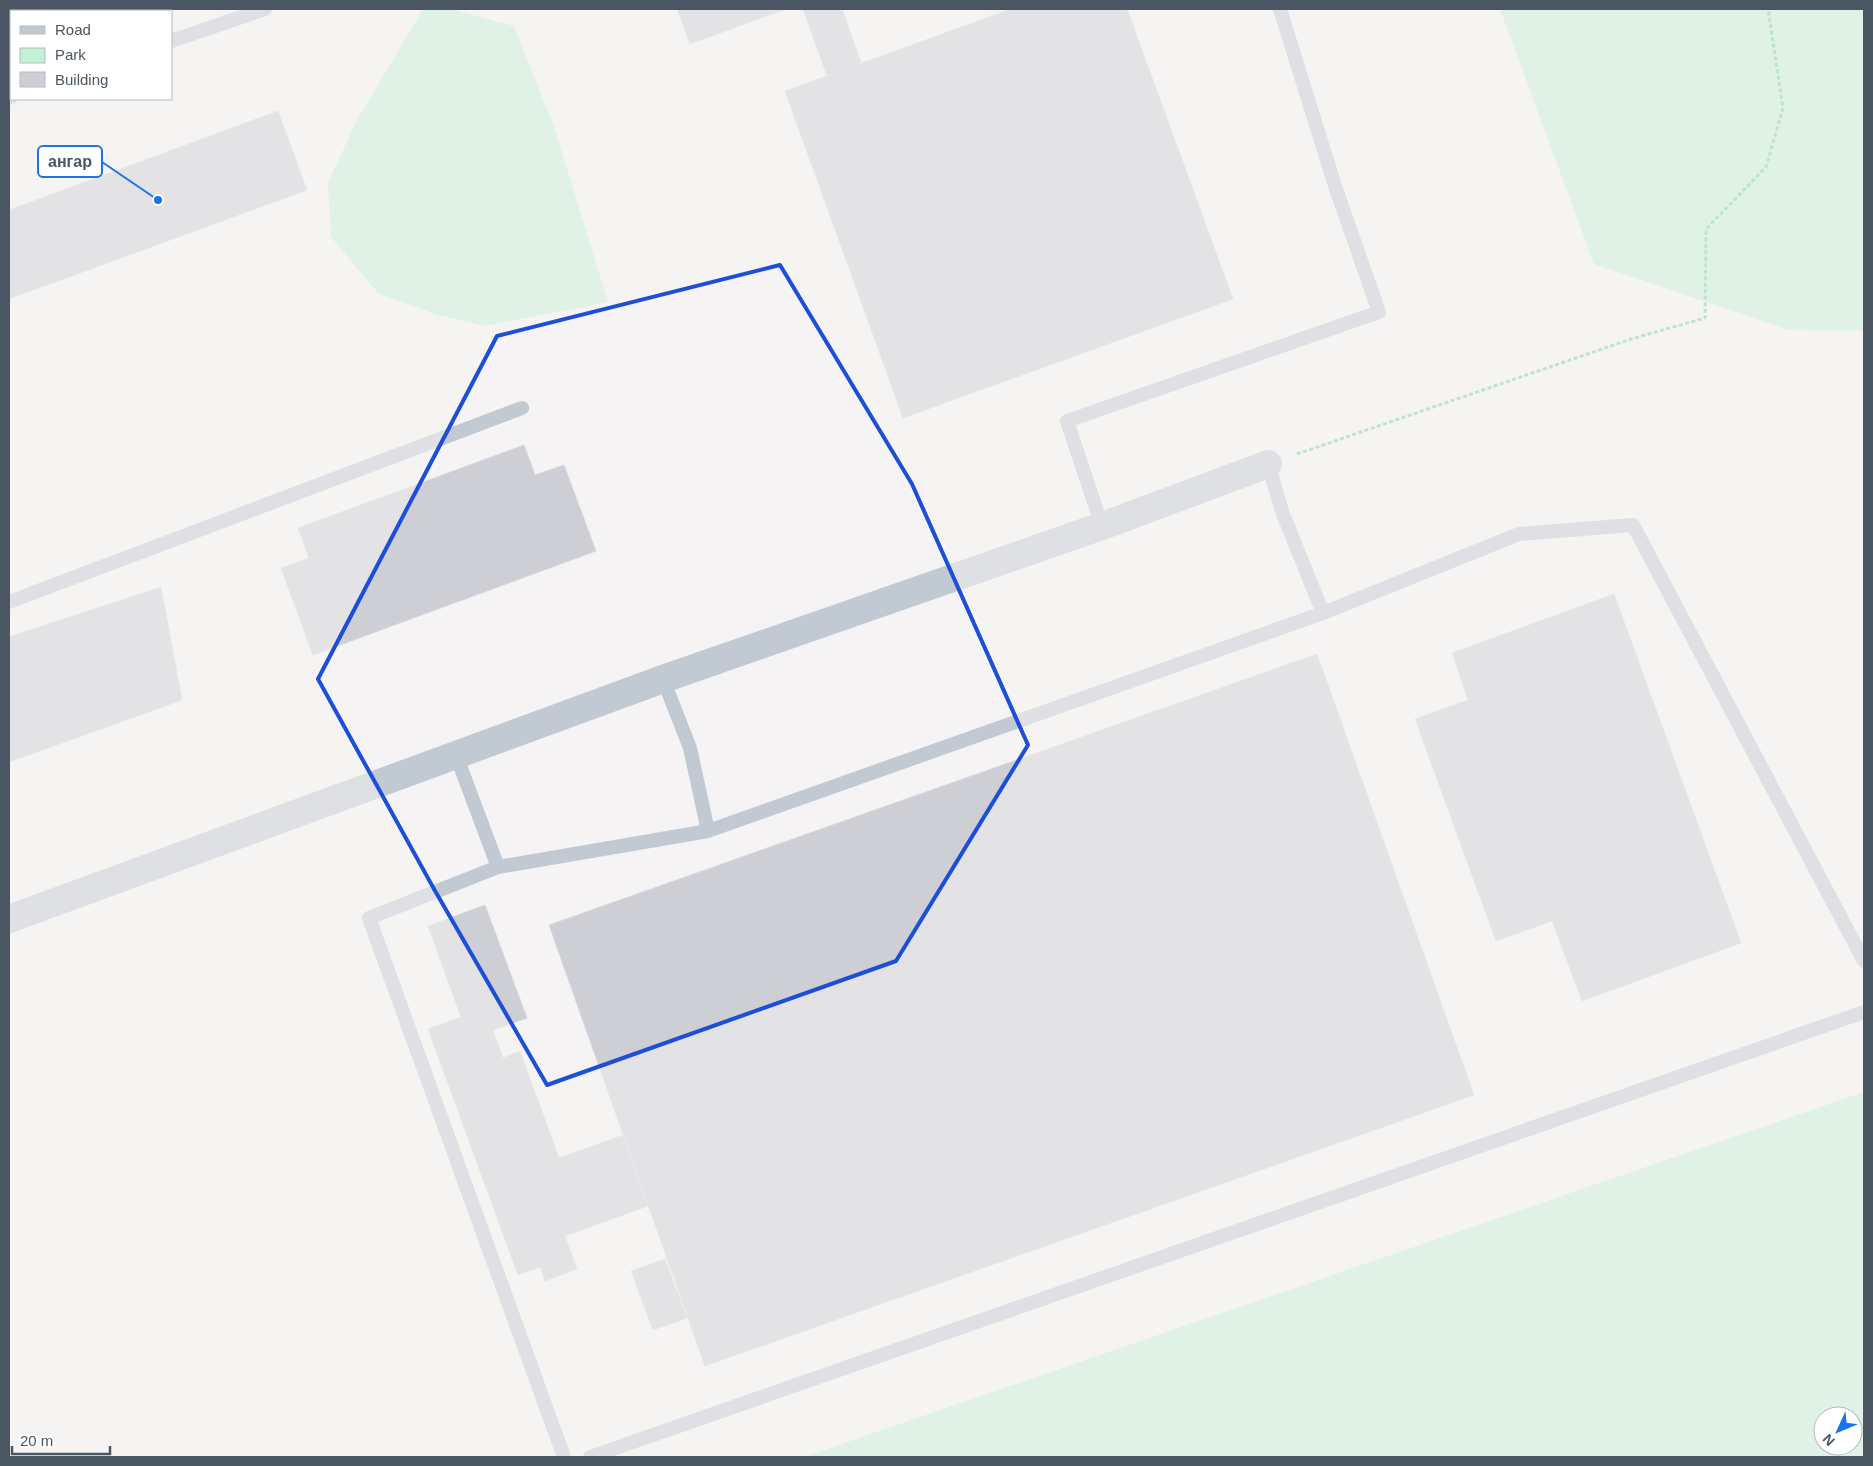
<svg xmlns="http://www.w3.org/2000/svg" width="1873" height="1466" viewBox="0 0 1873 1466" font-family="Helvetica,sans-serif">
	<rect width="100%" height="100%" fill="#f5f3f3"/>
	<!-- green -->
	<g fill="#c3f1d5" fill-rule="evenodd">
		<path d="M9,9H166L159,11H11V64L9,65Z"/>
		<path d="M423,9H451L514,26L554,127L608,302L485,326L438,315L379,294L331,237L328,183L356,122Z"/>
		<path d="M1500,9H1864V331L1789,330L1594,264Z"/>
		<path d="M1864,1092V1457H804ZM1823,1416H1853V1446H1823Z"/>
	</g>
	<!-- building -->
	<g fill="#cdcfd5" stroke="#d7d9de">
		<path d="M677,9H786L690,44Z"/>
		<path d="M803,9H842L861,63L827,76Z"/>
		<path d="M1011,9H1127L1233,299L903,418L785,91Z"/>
		<path d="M278,111L307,190L9,299V210Z"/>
		<path d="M524,445L535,475L564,465L596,551L313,655L281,568L309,558L298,528Z"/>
		<path d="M161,587L182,700L9,762V637Z"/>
		<path d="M1614,594L1741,943L1582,1001L1552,921L1496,941L1415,719L1468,700L1452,653Z"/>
		<path d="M1317,654L1474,1095L705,1366L549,925Z"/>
		<path d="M485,905L527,1018L493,1030L503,1058L520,1051L559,1158L623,1135L648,1206L565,1236L577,1269L545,1281L540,1267L518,1275L428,1029L461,1017L428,926Z"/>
		<path d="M665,1259L687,1318L653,1330L631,1271Z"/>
	</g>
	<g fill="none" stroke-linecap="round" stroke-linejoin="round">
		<!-- path -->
		<path stroke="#7ad0a6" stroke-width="3" stroke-dasharray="4 2.5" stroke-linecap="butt" d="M1297,454L1631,339L1705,318L1706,229L1766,167L1783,108L1768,9"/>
		<!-- lane -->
		<g stroke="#c1cad2" stroke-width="14">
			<path d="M171,41L265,9"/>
			<path d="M9,98L11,97"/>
			<path d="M1268,464L1283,514L1323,613"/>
			<path d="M1102,526L1067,421L1379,312L1335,186L1280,9"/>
			<path d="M9,602L522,408"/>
			<path d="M663,679L690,748L708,831"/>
			<path d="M456,755L498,867L708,831L1323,613L1519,534L1633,525L1864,961"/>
			<path d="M498,867L369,918L564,1457"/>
			<path d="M590,1457L1864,1012"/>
		</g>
		<!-- street -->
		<path stroke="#c1cad2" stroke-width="28" d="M9,919L663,679L1102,526L1268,464"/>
	</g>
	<!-- marked area -->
	<path d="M0 0H1873V1466H0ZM780,265L912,484L1028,745L896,961L547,1085L434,889L318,679L497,336Z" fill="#f5f3f3" fill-opacity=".55" fill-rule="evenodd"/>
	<path fill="none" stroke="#1d4ed8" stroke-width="4" stroke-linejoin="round" d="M780,265L912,484L1028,745L896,961L547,1085L434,889L318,679L497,336Z"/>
	<!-- callouts -->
	<path fill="none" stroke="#1a73e8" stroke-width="2" d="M158 200L102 162"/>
	<circle fill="#1a73e8" stroke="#fff" stroke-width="2" cx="158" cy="200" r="5"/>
	<rect fill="#fff" stroke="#1a73e8" stroke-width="2" x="38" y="146" width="64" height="31" rx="5"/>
	<g font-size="16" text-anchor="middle" font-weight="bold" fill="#4a5661">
		<text x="70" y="167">ангар</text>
	</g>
	<!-- border -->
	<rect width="1873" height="1466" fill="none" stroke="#4a5661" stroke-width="20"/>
	<!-- legend -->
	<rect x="10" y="10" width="162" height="90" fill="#ffffff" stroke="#b7bbc0"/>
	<rect x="20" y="26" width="25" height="8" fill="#c1cad2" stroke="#b7bbc0"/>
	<text x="55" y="35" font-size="15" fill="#4a5661">Road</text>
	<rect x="20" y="48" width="25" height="15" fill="#c3f1d5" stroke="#b7bbc0"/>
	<text x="55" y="60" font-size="15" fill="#4a5661">Park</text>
	<rect x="20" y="72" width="25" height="15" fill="#cdcfd5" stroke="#b7bbc0"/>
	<text x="55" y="85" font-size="15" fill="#4a5661">Building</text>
	<!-- north arrow -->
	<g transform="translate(1838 1431) rotate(226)"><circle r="24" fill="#ffffff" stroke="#b7bbc0"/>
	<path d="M0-4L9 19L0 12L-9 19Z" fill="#1a73e8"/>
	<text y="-8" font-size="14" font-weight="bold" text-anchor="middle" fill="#4a5661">N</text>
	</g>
	<!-- scale -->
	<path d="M12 1446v8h98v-8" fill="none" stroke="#4a5661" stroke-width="2.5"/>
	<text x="20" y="1446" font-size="15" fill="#4a5661" stroke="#ffffff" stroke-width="4" paint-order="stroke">20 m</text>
</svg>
